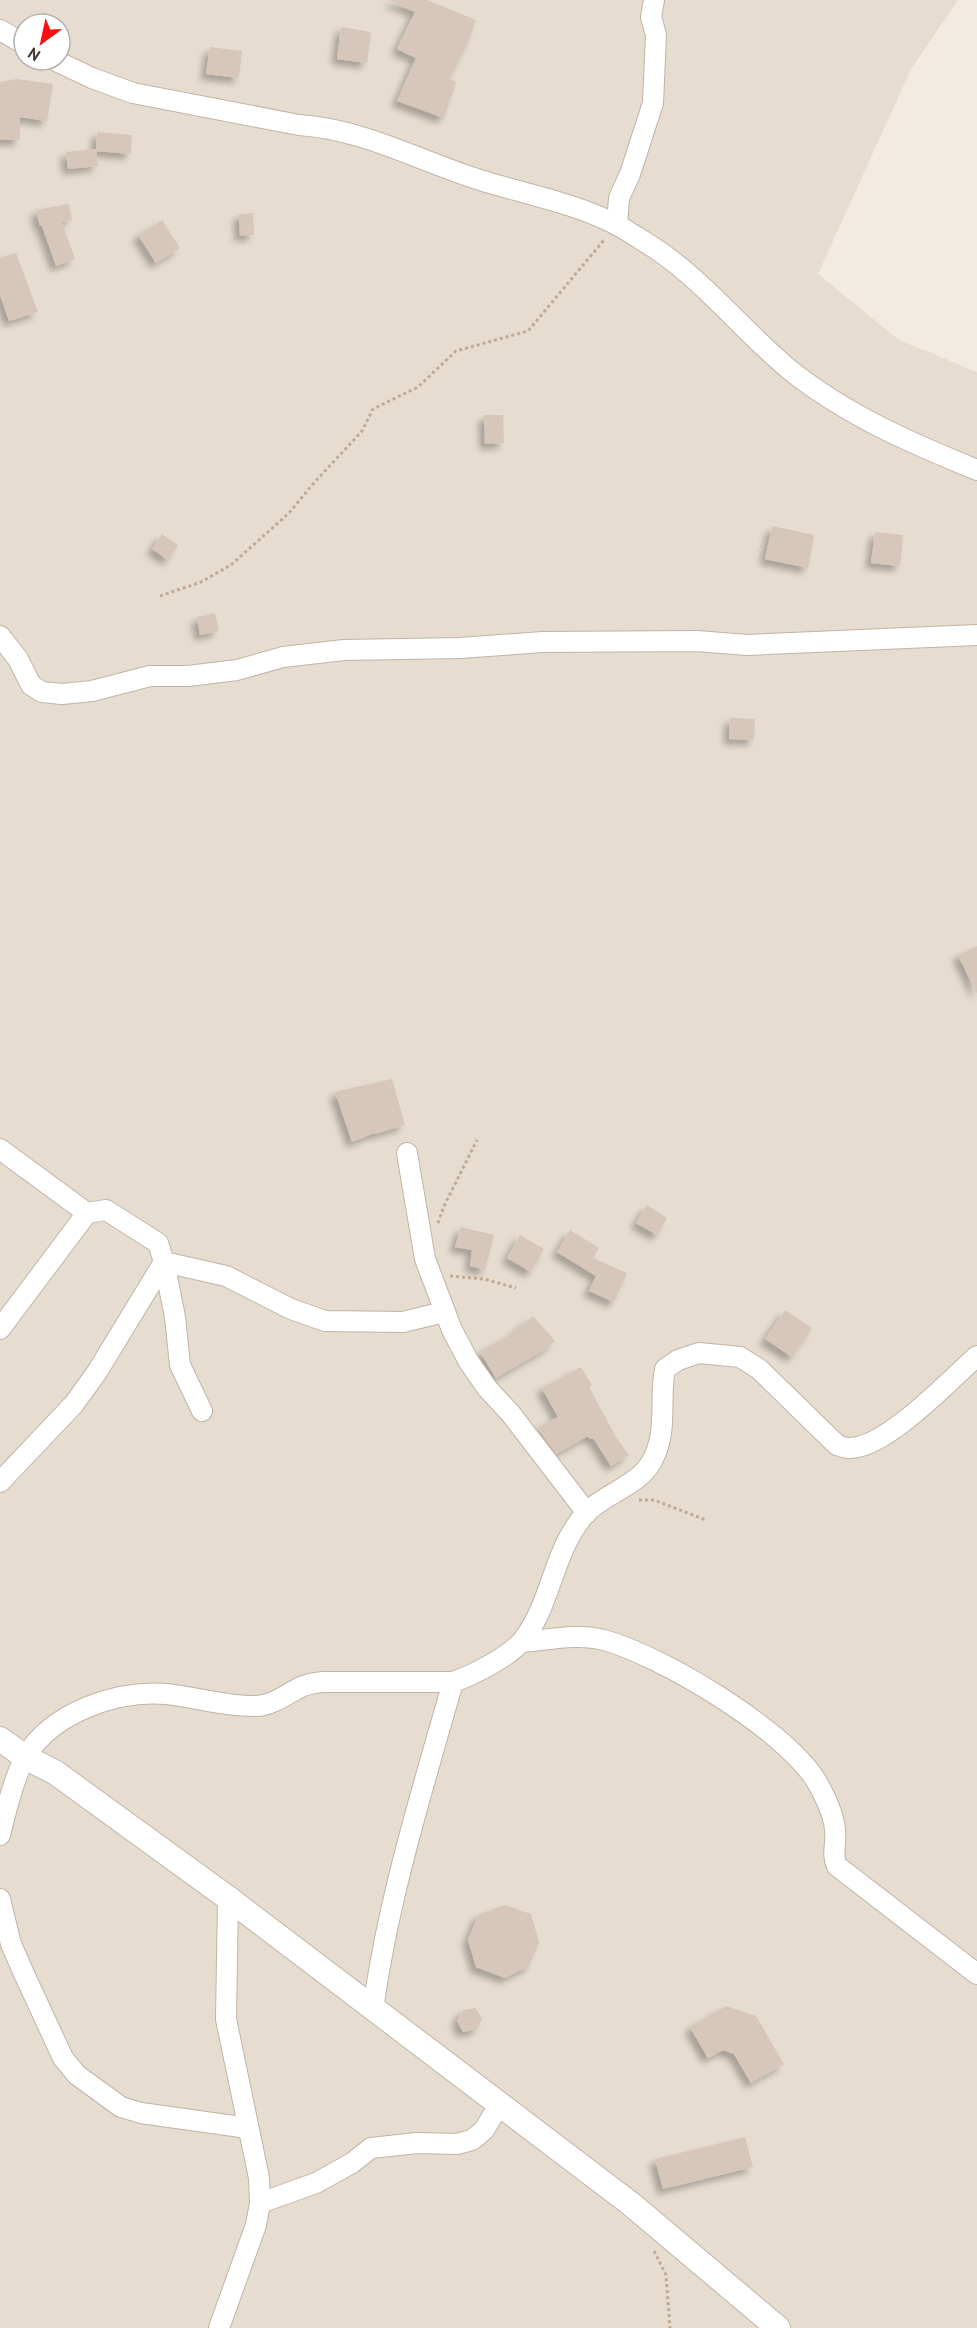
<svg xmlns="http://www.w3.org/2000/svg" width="977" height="2328" viewBox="0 0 977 2328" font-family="'PT Sans',sans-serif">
	<defs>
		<filter id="shadow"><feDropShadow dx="-5.5" dy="5.5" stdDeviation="3" flood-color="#0004"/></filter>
	</defs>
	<rect width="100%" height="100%" fill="#f2ebe2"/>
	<!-- residential -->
	<path fill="#e6dcd0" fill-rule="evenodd" d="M0,0H958L911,69L818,274L899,340L977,372V2328H0ZM24,24H60V60H24Z"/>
	<!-- building -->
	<g fill="#d7c7ba" filter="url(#shadow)">
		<path d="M388,0H427L476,20L467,45L450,79L456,82L444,118L397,101L416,58L397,49L415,12Z"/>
		<path d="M341,27L371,32L367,63L337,59Z"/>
		<path d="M210,47L242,51L239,78L206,74Z"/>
		<path d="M17,79L53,84L47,121L20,117V140H0V82Z"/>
		<path d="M97,132L132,135L131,154L96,151Z"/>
		<path d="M96,149L98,166L68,169L66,152Z"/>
		<path d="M69,204L72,220L62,222L75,259L56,266L42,226H40L36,210Z"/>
		<path d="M253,213L254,235L240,236L239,214Z"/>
		<path d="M162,220L180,248L156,263L138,235Z"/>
		<path d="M16,253L38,312L9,321L0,295V258Z"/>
		<path d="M484,415H503L504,443L485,444Z"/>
		<path d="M772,526L814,535L808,568L765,559Z"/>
		<path d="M875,532L903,535L900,566L871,563Z"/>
		<path d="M162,534L178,545L168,560L152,549Z"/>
		<path d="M215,613L219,631L200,635L197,617Z"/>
		<path d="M730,718L755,719L754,740L729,739Z"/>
		<path d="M977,946V994L958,955Z"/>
		<path d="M392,1079L405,1125L375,1134L374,1133L352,1142L335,1092Z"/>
		<path d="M647,1205L667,1218L657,1235L636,1223Z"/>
		<path d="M461,1227L494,1235L485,1270L470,1266L472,1250L455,1247Z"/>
		<path d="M570,1230L599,1248L593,1258L627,1273L614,1302L589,1291L596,1276L557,1252Z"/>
		<path d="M520,1235L544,1249L531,1272L507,1258Z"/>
		<path d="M785,1310L812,1328L792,1357L765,1339Z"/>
		<path d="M533,1316L555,1341L544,1350L496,1378L480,1352L513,1333Z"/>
		<path d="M581,1367L592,1385L589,1387L616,1437L629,1455L611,1466L593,1438L590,1439L588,1436L556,1454L537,1428L558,1417L542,1388Z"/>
		<path d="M505,1905L531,1914L539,1942L529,1966L505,1978L476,1967L468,1940L478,1915Z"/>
		<path d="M726,2006L756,2016L784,2064L751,2083L734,2054L723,2050L708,2058L690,2027Z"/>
		<path d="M476,2008L482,2019L477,2029L463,2032L457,2021L463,2010Z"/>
		<path d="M745,2137L753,2167L663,2189L655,2159Z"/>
	</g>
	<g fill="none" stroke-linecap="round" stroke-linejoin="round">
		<!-- minor casing -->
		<g stroke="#c1b4a7" stroke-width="22">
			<g id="minor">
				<path d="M0,30L24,44"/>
				<path d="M54,60L92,78L133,93L299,125C363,129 419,161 480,180C525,194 575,203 617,225C630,232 643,241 656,249C706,283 744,332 790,370C846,415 911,443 977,470"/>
				<path d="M617,225L619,198L630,174L653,103L656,35L651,17L654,0"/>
				<path d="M0,636L18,659L31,685L42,692L62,694L92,691L150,676H188L237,670L283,657L344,650L460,648L543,642L697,641L747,645L977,635"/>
				<path d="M0,1149L87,1213L106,1210L158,1243L164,1262L226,1276L291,1309L325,1321L403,1322L444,1312"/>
				<path d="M407,1153L425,1259L452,1330L469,1362L487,1388L511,1414L587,1513"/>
				<path d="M164,1262L175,1317L180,1365L202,1411"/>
				<path d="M0,1329L87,1213"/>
				<path d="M0,1482L74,1404L97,1372L164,1262"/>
				<path d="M522,1642C548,1640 578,1633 604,1640C662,1656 782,1728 815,1779C823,1792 834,1814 835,1830C837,1842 831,1854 837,1866L977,1974"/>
				<path d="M0,1835C5,1814 15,1774 26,1756C53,1712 117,1690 166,1694C196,1697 227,1707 257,1706C274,1705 288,1693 303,1686C308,1684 315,1683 321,1682H453C473,1675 509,1657 523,1640C552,1603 553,1549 586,1513C605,1493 641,1485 653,1459C668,1430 659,1399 665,1369L678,1360L699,1353L740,1357L759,1369L837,1445C841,1446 846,1449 850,1448C886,1448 950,1380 977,1356"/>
				<path d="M0,1899L11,1944L25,1976L63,2058L77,2075L121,2107L141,2113L248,2128"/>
				<path d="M373,2010C388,1899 422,1791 453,1682"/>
				<path d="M260,2203L316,2183L352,2163L371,2148L417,2143L457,2144L472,2140L484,2130L499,2105"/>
				<path d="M219,2328L256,2225L260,2203L259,2178L226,2019L228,1898"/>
			</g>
		</g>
		<!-- tertiary casing -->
		<g stroke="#c1b4a7" stroke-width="26">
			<path id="tertiary" d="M0,1739L25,1757L56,1773L228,1898L631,2204L778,2328"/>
		</g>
		<!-- path -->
		<g stroke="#c0aa95" stroke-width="3" stroke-dasharray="3 3" stroke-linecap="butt">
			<path d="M160,596L201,582L231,565L290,512L312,485L362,431L373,409L418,387L456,351L528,331L604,240"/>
			<path d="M438,1223L444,1206L477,1140"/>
			<path d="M450,1276L484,1279L516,1288"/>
			<path d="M639,1500H654L706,1520"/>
			<path d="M654,2251L666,2275L670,2328"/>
		</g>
		<!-- minor -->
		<use href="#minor" stroke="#fff" stroke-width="20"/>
		<!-- tertiary -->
		<use href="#tertiary" stroke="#fff" stroke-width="24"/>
	</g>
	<!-- north arrow -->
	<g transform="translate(42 42) rotate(213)"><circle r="28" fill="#ffffff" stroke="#b4b0ad" stroke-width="1.5"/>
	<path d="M0-4.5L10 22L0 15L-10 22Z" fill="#ff0c0e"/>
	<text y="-9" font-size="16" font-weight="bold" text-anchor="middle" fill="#443a32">N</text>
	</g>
</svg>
